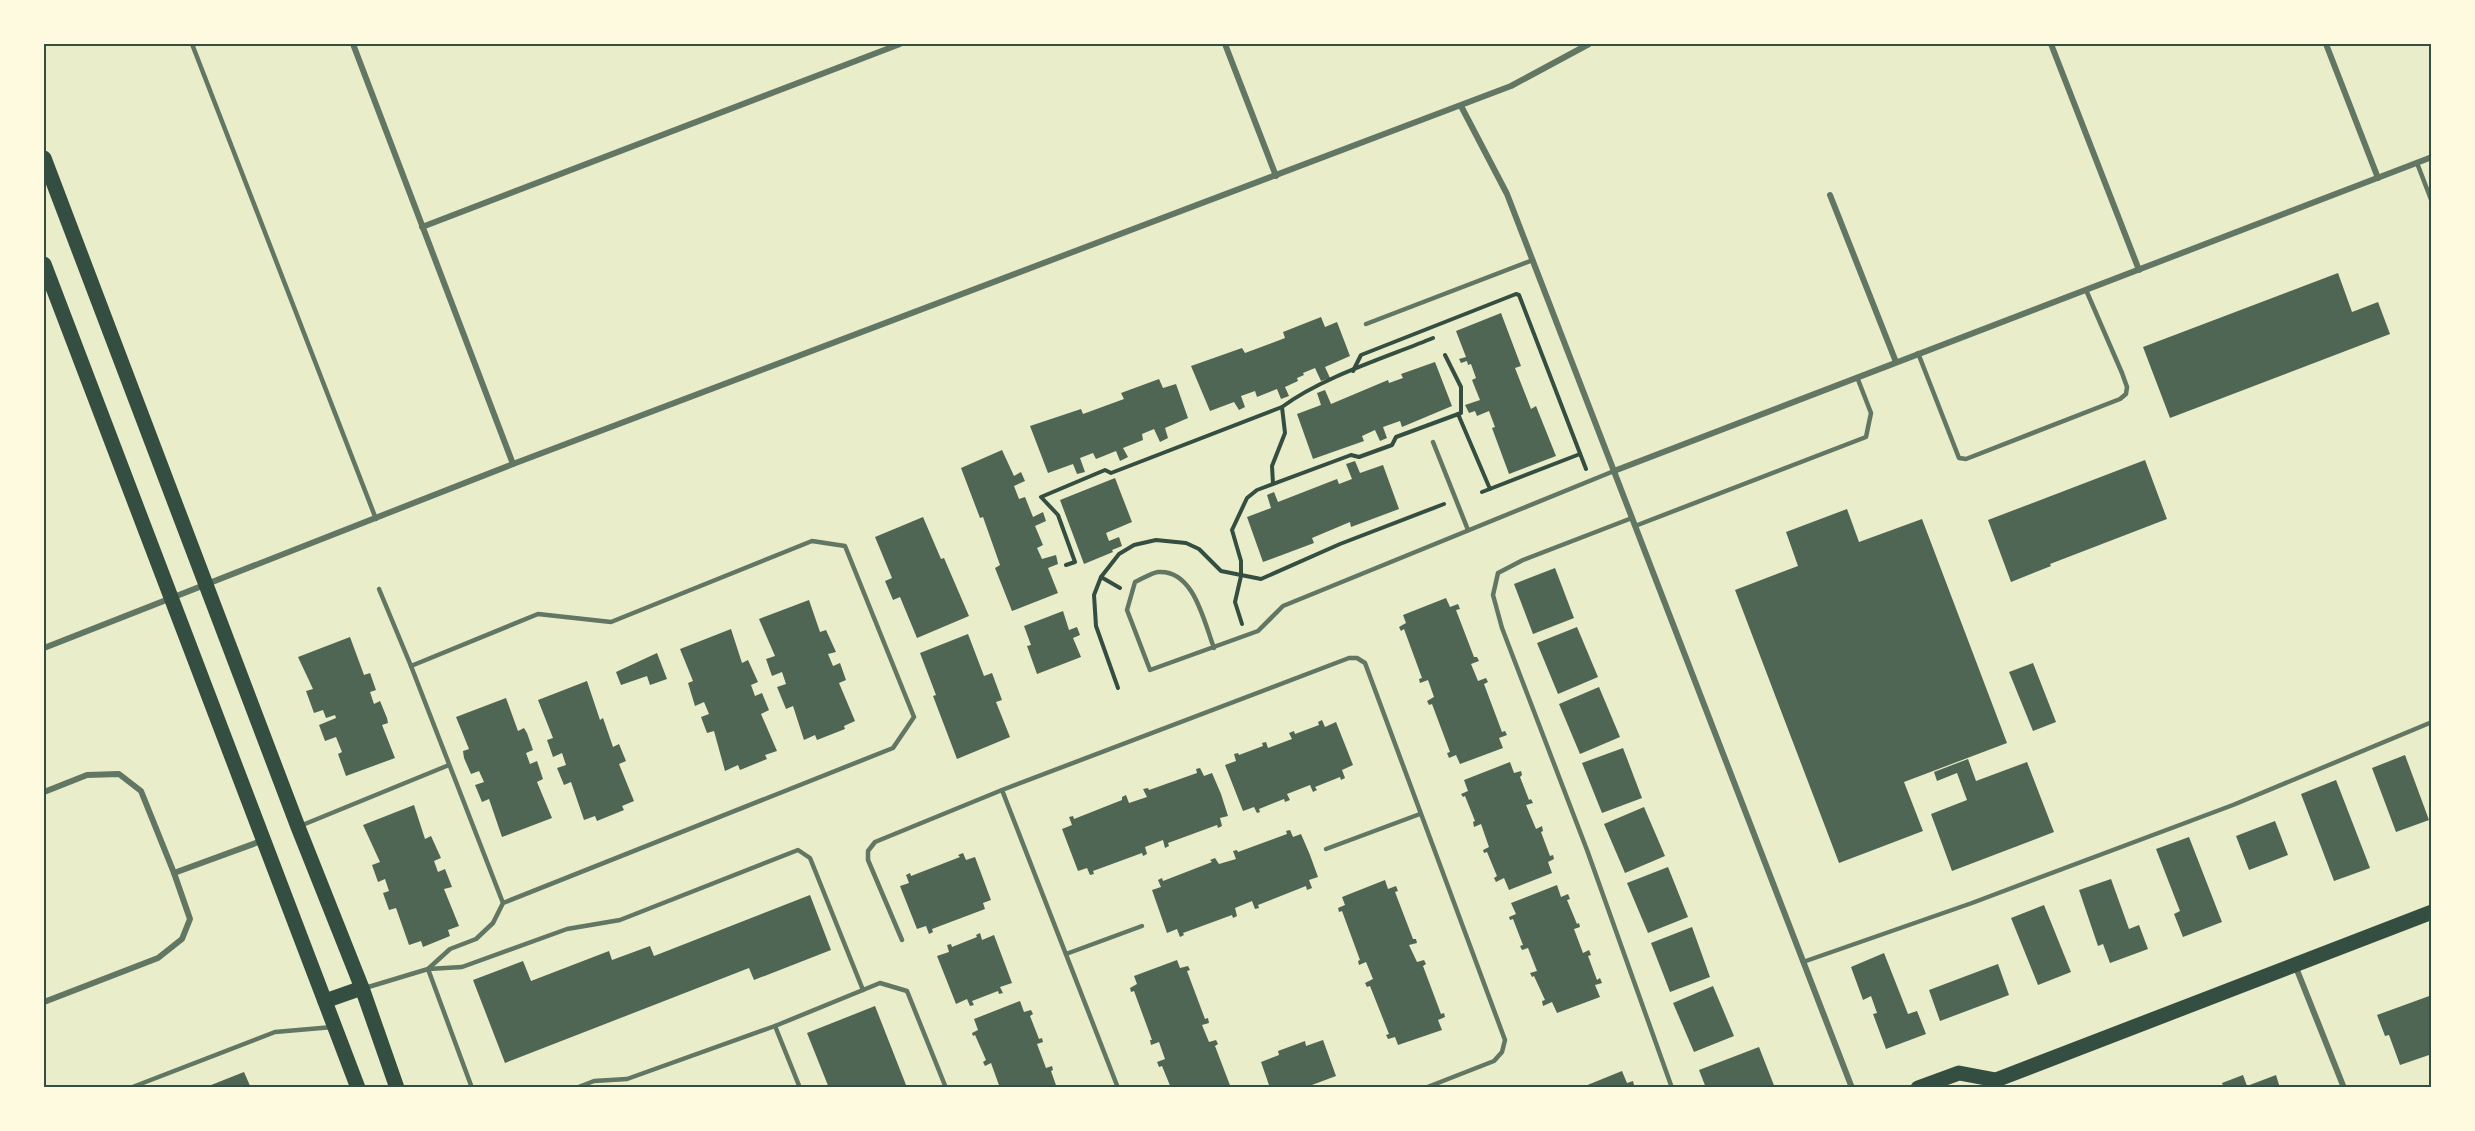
<svg xmlns="http://www.w3.org/2000/svg" width="2475" height="1131" viewBox="0 0 2475 1131" font-family="'DejaVu Sans',sans-serif">
	<rect width="100%" height="100%" fill="#e9edc9"/>
	<!-- building -->
	<g fill="#4f6655">
		<path d="M2338,273L2352,312L2378,302L2390,334L2170,418L2143,347Z"/>
		<path d="M1501,313L1521,366L1515,368L1531,409L1536,406L1556,456L1509,474L1492,428L1495,427L1489,411L1477,416L1475,411L1469,413L1465,405L1480,400L1472,380L1476,378L1471,364L1468,365L1467,361L1461,363L1459,359L1466,357L1456,331Z"/>
		<path d="M1321,317L1325,327L1337,322L1350,356L1325,367L1330,378L1321,381L1315,368L1303,373L1304,375L1297,378L1298,381L1285,387L1289,396L1281,399L1277,389L1257,397L1255,391L1241,396L1245,407L1239,410L1234,402L1210,411L1191,366L1242,348L1245,353L1285,338L1283,332Z"/>
		<path d="M1435,362L1452,406L1402,427L1400,421L1383,427L1387,438L1380,441L1375,430L1362,436L1364,441L1313,459L1297,414L1321,405L1317,393L1325,390L1331,404L1388,380L1389,383L1403,378L1401,374Z"/>
		<path d="M1159,379L1163,388L1176,384L1188,418L1165,428L1168,438L1160,442L1154,429L1142,434L1143,440L1123,448L1128,457L1120,461L1116,451L1096,459L1093,453L1080,458L1085,472L1077,474L1073,464L1048,473L1030,426L1081,409L1083,414L1124,399L1121,393Z"/>
		<path d="M1002,450L1014,476L1021,472L1025,481L1014,486L1019,499L1025,497L1033,517L1043,512L1046,521L1035,526L1043,545L1037,548L1042,559L1056,555L1058,564L1048,568L1058,593L1012,611L995,568L1000,565L983,517L980,518L961,468Z"/>
		<path d="M2145,460L2167,519L2050,564L2051,566L2011,582L1988,520Z"/>
		<path d="M1355,461L1360,473L1383,465L1399,509L1351,527L1350,522L1312,538L1314,543L1263,562L1247,517L1271,508L1267,495L1274,492L1278,502L1337,479L1339,484L1352,479L1346,464Z"/>
		<path d="M1115,478L1132,522L1106,533L1109,541L1119,537L1122,546L1112,550L1113,552L1084,564L1060,500Z"/>
		<path d="M1847,509L1859,542L1922,519L2007,743L1904,782L1923,831L1839,863L1735,590L1798,566L1786,532Z"/>
		<path d="M923,517L941,559L944,558L969,616L917,638L900,597L893,600L885,581L892,578L875,537Z"/>
		<path d="M1555,568L1574,618L1533,634L1514,584Z"/>
		<path d="M1446,598L1450,607L1458,604L1460,609L1456,610L1474,657H1477L1479,661L1471,664L1478,681L1486,678L1488,682L1484,684L1502,732L1505,731L1507,735L1499,738L1503,748L1460,764L1456,755L1449,758L1447,753L1450,752L1432,704L1429,705L1427,701L1434,697L1428,680L1420,683L1419,679L1422,678L1404,629L1401,631L1399,627L1406,623L1403,615Z"/>
		<path d="M809,600L820,632L826,630L836,652L828,654L833,666L840,663L846,680L839,683L855,721L844,726L845,729L817,740L815,735L804,740L793,706L786,709L784,704L777,687L786,684L782,672L772,676L766,659L775,656L759,619Z"/>
		<path d="M1063,611L1069,630L1077,627L1080,635L1073,638L1081,657L1037,674L1027,646L1031,645L1024,626Z"/>
		<path d="M1577,627L1598,677L1558,694L1537,643Z"/>
		<path d="M731,629L742,663L748,660L758,682L751,685L755,696L762,693L769,710L761,714L777,751L765,755L767,759L740,770L738,765L725,771L714,731L707,733L701,717L709,714L704,702L695,706L688,683L693,681L680,649Z"/>
		<path d="M968,634L984,676L992,673L1002,700L996,702L1010,737L957,759L933,696L936,695L920,653Z"/>
		<path d="M350,637L364,675L370,673L376,690L370,692L374,704L380,701L387,718L388,723L382,725L395,758L346,776L338,754L342,752L336,737L325,741L319,725L336,718L335,715L326,718L323,710L314,713L306,691L313,689L298,657Z"/>
		<path d="M657,653L667,679L650,685L647,676L621,685L616,672Z"/>
		<path d="M2033,663L2056,722L2033,731L2009,672Z"/>
		<path d="M587,681L600,720L603,718L613,747L619,744L626,761L619,764L634,801L622,806L624,810L597,821L595,816L584,820L571,782L564,785L557,768L566,765L562,753L553,757L547,740L553,738L538,700Z"/>
		<path d="M1599,687L1620,737L1580,754L1559,704Z"/>
		<path d="M506,698L518,731L524,728L527,733L533,750L526,753L530,764L537,761L543,779L537,782L552,818L502,837L489,799L482,802L475,785L484,782L479,771L471,774L464,758L463,751L469,749L456,717Z"/>
		<path d="M1322,720L1325,727L1336,722L1353,765L1342,770L1345,778L1341,780L1340,777L1315,787L1317,790L1313,792L1310,785L1287,794L1290,800L1285,802L1284,799L1259,809L1260,812L1257,813L1254,807L1243,811L1225,765L1236,761L1234,754L1238,753L1239,755L1263,746L1262,743L1266,742L1268,748L1292,739L1289,733L1294,731L1295,734L1319,725L1318,722Z"/>
		<path d="M1623,748L1642,798L1602,813L1582,763Z"/>
		<path d="M2405,755L2429,820L2396,832L2372,768Z"/>
		<path d="M1968,759L1976,781L2027,762L2054,832L1952,871L1931,814L1967,800L1957,773L1937,781L1934,772Z"/>
		<path d="M1510,762L1514,773L1521,771L1522,775L1520,777L1529,800L1531,799L1533,803L1526,805L1536,829L1542,826L1543,831L1541,832L1550,856L1553,855L1554,859L1548,862L1552,873L1509,890L1504,878L1496,882L1494,878L1497,876L1487,852L1484,853L1483,850L1489,847L1481,824L1474,827L1473,822L1475,821L1465,796L1463,797L1461,794L1468,791L1464,780Z"/>
		<path d="M1200,768L1204,776L1212,773L1221,794L1228,816L1220,818L1222,826L1218,828L1217,825L1168,843L1169,846L1165,848L1163,840L1145,847L1147,854L1143,856L1142,853L1093,871L1094,874L1090,875L1087,868L1078,871L1062,829L1072,825L1069,817L1073,816L1074,819L1122,800V797L1126,795L1129,803L1147,797L1143,789L1148,788L1149,790L1197,773L1196,769Z"/>
		<path d="M2336,780L2370,868L2334,881L2301,794Z"/>
		<path d="M414,805L425,839L431,836L441,858L434,861L438,872L445,869L452,887L444,889L459,926L448,930L450,936L423,947L421,941L409,945L396,908L389,910L383,893L389,891L385,879L378,882L372,865L380,862L363,825Z"/>
		<path d="M1644,807L1665,856L1625,873L1604,824Z"/>
		<path d="M2275,821L2288,855L2249,870L2236,836Z"/>
		<path d="M1290,830L1293,837L1301,834L1310,855L1318,877L1309,880L1312,888L1307,890L1306,886L1258,905L1259,908L1255,909L1252,901L1235,908L1237,916L1233,918L1232,915L1183,933L1184,935L1180,937L1177,929L1167,933L1152,890L1161,887L1158,880L1162,878L1163,881L1212,862L1210,860L1215,858L1219,864L1236,859L1233,851L1237,850L1238,852L1287,834L1286,831Z"/>
		<path d="M2189,837L2222,922L2183,937L2174,914L2180,911L2156,849Z"/>
		<path d="M963,853L966,860L975,857L991,900L983,903L985,909L932,929L933,932L929,934L926,926L917,929L900,886L909,883L906,875L910,873L911,876L960,857L958,855Z"/>
		<path d="M1668,867L1688,917L1648,933L1627,883Z"/>
		<path d="M2111,879L2129,929L2139,925L2148,949L2110,963L2103,944L2098,946L2079,890Z"/>
		<path d="M1385,880L1388,889L1396,886L1398,891L1395,892L1413,939H1416L1417,943L1409,945L1417,962L1424,960L1426,964L1423,966L1441,1014L1444,1013L1445,1017L1438,1020L1442,1030L1398,1045L1395,1037L1388,1039L1386,1035L1389,1034L1370,986L1367,987L1365,983L1373,979L1366,962L1359,965L1358,961L1360,960L1342,911L1339,912L1338,908L1345,905L1342,897Z"/>
		<path d="M1557,885L1561,897L1568,894L1570,899L1567,900L1577,924L1579,923L1580,927L1574,929L1583,953L1589,950L1591,955L1588,956L1597,980L1600,978L1602,983L1595,985L1600,997L1557,1013L1552,1002L1543,1006L1542,1001L1545,1000L1534,976L1532,977L1530,973L1537,971L1528,948L1522,950L1520,946L1523,945L1513,919L1510,920L1509,917L1516,914L1511,903Z"/>
		<path d="M810,895L831,950L754,980L749,968L505,1063L473,980L523,961L531,981L609,951L612,960L650,946L654,956Z"/>
		<path d="M2044,905L2071,972L2038,985L2011,918Z"/>
		<path d="M1692,927L1710,977L1670,992L1651,943Z"/>
		<path d="M980,933L982,940L994,935L1012,983L1000,987L1003,993L999,994L998,991L972,1001L974,1005L970,1006L967,999L956,1004L937,956L949,952L947,945L951,944L952,947L977,937L976,935Z"/>
		<path d="M1884,953L1908,1014L1917,1011L1926,1034L1886,1049L1873,1014L1877,1013L1871,996L1863,1000L1851,967Z"/>
		<path d="M1177,960L1180,968L1188,966L1190,970L1187,971L1205,1019L1208,1018L1209,1023L1202,1025L1209,1042L1216,1040L1218,1044L1215,1046L1231,1088H1171L1162,1066L1159,1067L1157,1062L1165,1059L1159,1042L1151,1045L1150,1040H1152L1134,991L1131,992L1130,988L1137,984L1134,976Z"/>
		<path d="M1998,964L2009,995L1940,1021L1929,990Z"/>
		<path d="M1713,986L1734,1036L1694,1052L1673,1003Z"/>
		<path d="M2432,995V1054L2400,1065L2389,1035L2385,1036L2377,1015Z"/>
		<path d="M1020,1001L1024,1012L1031,1010L1033,1014L1030,1016L1039,1039L1042,1038L1043,1042L1037,1044L1046,1068L1052,1066L1053,1070L1051,1071L1057,1088H1000L991,1063L985,1066L983,1062L986,1060L975,1035L973,1036L972,1033L978,1030L974,1019Z"/>
		<path d="M875,1006L906,1085L899,1088H829L807,1033Z"/>
		<path d="M1323,1040L1336,1076L1304,1088H1270L1261,1062L1279,1055L1278,1051L1305,1041L1306,1046Z"/>
		<path d="M1759,1047L1775,1088H1706L1699,1070Z"/>
		<path d="M1622,1071L1627,1083L1633,1081L1634,1085L1632,1088H1580Z"/>
		<path d="M244,1072L251,1088H206V1087Z"/>
		<path d="M2243,1075L2247,1086L2276,1075L2280,1088H2224L2222,1083Z"/>
	</g>
	<g fill="none" stroke-linecap="round" stroke-linejoin="round">
		<!-- path -->
		<g stroke="#344e41" stroke-width="4">
			<path d="M1353,371L1361,355L1516,294L1519,295L1586,469"/>
			<path d="M1458,414L1490,489"/>
			<path d="M1273,484L1272,466L1285,433L1282,407C1322,377 1387,357 1433,338"/>
			<path d="M1482,492L1580,454"/>
			<path d="M1066,565L1075,562L1058,515L1041,497L1105,470L1111,473L1282,407"/>
			<path d="M1101,577L1094,595L1096,626L1118,688"/>
			<path d="M1120,588L1101,577L1119,554L1134,545L1156,540L1186,543L1199,549L1221,571L1261,579L1340,544L1444,504"/>
			<path d="M1242,624L1235,602L1241,576V561L1232,530L1247,498L1257,490L1351,455L1359,457L1392,445L1396,437L1461,413V387L1445,355"/>
		</g>
		<!-- service -->
		<g stroke="#617663" stroke-width="4.5">
			<path d="M192,44L376,519"/>
			<path d="M2417,163L2432,202"/>
			<path d="M1366,324L1533,260"/>
			<path d="M1918,353L1959,458L1966,459L2120,399L2126,394L2127,387L2122,373L2086,290"/>
			<path d="M1433,442L1468,530"/>
			<path d="M1632,518L1523,560L1498,573L1493,595L1502,628L1587,850L1672,1088"/>
			<path d="M1635,526L1866,437L1871,413L1857,377"/>
			<path d="M379,589L411,666"/>
			<path d="M1214,648C1204,622 1194,569 1158,572C1151,573 1142,579 1135,582L1127,610L1150,670L1258,631L1283,606L1614,471"/>
			<path d="M1002,790L1118,1088"/>
			<path d="M300,826L449,765"/>
			<path d="M1326,849L1420,814"/>
			<path d="M902,940L868,860V851L875,842L1002,790L1349,658H1357L1365,663L1505,1040L1502,1052L1494,1061L1425,1088"/>
			<path d="M1066,954L1142,926"/>
			<path d="M1803,962L1972,903L2233,805L2432,722"/>
			<path d="M428,969L450,949L476,939L493,923L503,903L893,748L914,717L845,546L812,541L611,622L538,614L411,666L503,903"/>
			<path d="M428,969L462,967L567,929L620,920L798,850L810,858L863,990"/>
			<path d="M365,988L428,969L472,1088"/>
			<path d="M775,1026L880,983L907,991L946,1088"/>
			<path d="M130,1088L275,1032L333,1027"/>
			<path d="M576,1088L594,1081L627,1079L775,1026L800,1088"/>
		</g>
		<!-- minor -->
		<g stroke="#617663" stroke-width="6">
			<path d="M353,44L513,464"/>
			<path d="M1225,44L1276,176"/>
			<path d="M2051,44L2139,270"/>
			<path d="M2326,44L2378,178"/>
			<path d="M1461,106L1507,194L1852,1088"/>
			<path d="M1830,195L1896,362"/>
			<path d="M422,227L900,44"/>
			<path d="M1614,471L2432,157"/>
			<path d="M44,648L513,464L1511,86L1589,44"/>
			<path d="M44,792L87,775L119,774L141,791L174,873L190,919L182,939L158,958L44,1002"/>
			<path d="M174,873L264,840"/>
			<path d="M2295,965L2344,1088"/>
		</g>
		<!-- primary -->
		<g stroke="#344e41" stroke-width="15">
			<path d="M44,158L298,827L362,988L397,1088"/>
			<path d="M44,264L358,1088"/>
			<path d="M325,1001L362,988"/>
			<path d="M1918,1088L1959,1073L1996,1080L2432,912"/>
		</g>
	</g>
	<!-- border -->
	<rect width="2475" height="1131" fill="none" stroke="#fefae0" stroke-width="90"/>
	<rect x="45" y="45" width="2385" height="1041" fill="none" stroke="#344e41" stroke-width="2"/>
</svg>
